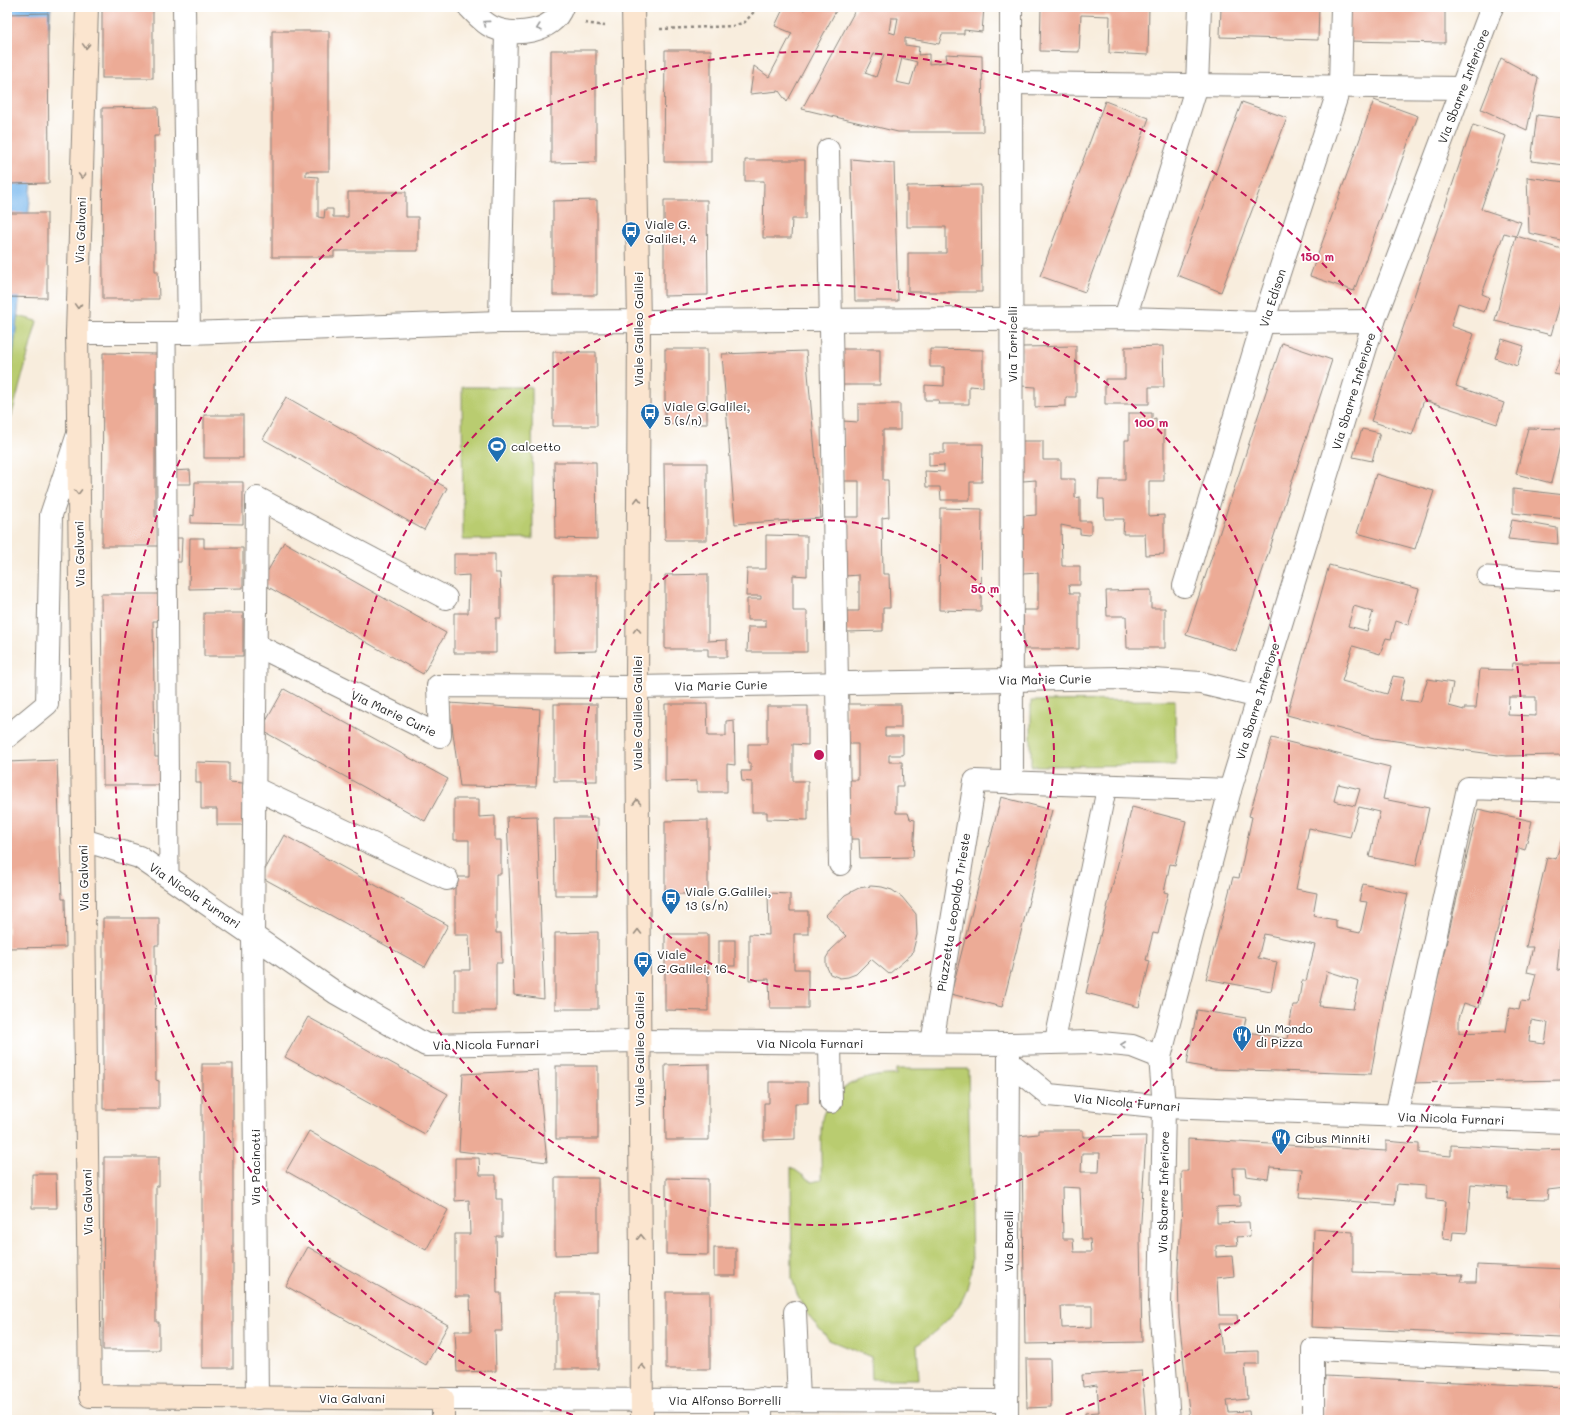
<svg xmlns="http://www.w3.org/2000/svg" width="1572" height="1427" viewBox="0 0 1572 1427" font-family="Mali,sans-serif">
	<rect width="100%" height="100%" fill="#fff"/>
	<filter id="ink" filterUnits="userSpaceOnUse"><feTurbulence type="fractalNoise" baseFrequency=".025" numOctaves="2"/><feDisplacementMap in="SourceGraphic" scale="8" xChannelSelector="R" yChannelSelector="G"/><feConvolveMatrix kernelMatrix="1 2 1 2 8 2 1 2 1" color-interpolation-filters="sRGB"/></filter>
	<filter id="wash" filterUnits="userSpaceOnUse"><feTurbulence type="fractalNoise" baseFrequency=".012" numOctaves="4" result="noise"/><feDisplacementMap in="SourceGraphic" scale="16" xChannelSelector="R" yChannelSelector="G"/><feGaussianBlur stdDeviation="0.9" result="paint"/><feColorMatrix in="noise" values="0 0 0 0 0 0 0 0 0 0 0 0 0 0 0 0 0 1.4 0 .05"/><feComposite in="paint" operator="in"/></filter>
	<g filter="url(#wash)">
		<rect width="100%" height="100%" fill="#f8eddd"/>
		<!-- green -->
		<g fill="#b9cc6f" stroke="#6a7446">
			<path d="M7,313L37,321L7,433Z"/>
			<path d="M462,387H532L533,539L463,540Z"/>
			<path d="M1175,700L1176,765L1031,766V701Z"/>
			<path d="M896,1069H968L972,1260C971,1269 970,1279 967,1288C960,1312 937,1331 917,1345L919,1379H872L871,1357L829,1340L810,1318L798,1297L792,1279L791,1167L812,1182L821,1180C822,1166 819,1127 823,1115C834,1085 866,1074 896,1075Z"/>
		</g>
		<!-- water -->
		<path fill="#7cb9ee" stroke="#4c6a85" d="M7,7H51L7,412Z"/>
		<g id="blocks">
			<!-- building -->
			<g fill="#ecab96" fill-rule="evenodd">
				<rect x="102" y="7" width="51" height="71"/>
				<path d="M784,7H797L804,10L805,7H838L787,102L779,91L750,94L754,66L769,77L792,33L775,26Z"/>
				<path d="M857,7H984L982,32L964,30V34H942L939,44L905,38V45L919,47L918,55L929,54V64L947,62L946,54L982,56L983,132H898L802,109ZM891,18H898L895,34L889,32ZM874,54H884L876,77L865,73ZM902,58L917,62L910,85L896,82Z"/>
				<path d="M1041,7H1149L1148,55L1109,53L1110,16L1081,15L1079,52L1040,51Z"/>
				<path d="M1221,7H1319L1318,40L1220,37Z"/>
				<path d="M1349,7H1445V43L1348,41Z"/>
				<path d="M48,13L49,183L7,184V14Z"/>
				<path d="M272,31H329V171H306V176L318,177V217L324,218L325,209H333V217H348V192H406V217H418V251H334V257H272Z"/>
				<path d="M551,50H596V162L551,163Z"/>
				<path d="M665,50H711V162H664Z"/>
				<path d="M1501,58L1538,78L1527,130L1481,109Z"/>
				<path d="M1374,100L1418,116L1354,291L1310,276Z"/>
				<path d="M1105,101L1149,118L1085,292L1040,276Z"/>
				<path d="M1242,102L1287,118L1221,292L1177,275Z"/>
				<path d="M158,107L159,136H154L155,271H158L159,299H103L102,108Z"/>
				<path d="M1537,115L1563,118L1561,132L1565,133V165L1531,161Z"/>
				<path d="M1473,125L1506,136L1481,209L1521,222L1516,236L1504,233L1482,294L1489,297L1484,312L1458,303L1451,326L1474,334L1456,386L1504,403L1497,424L1424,400L1412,435L1371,421Z"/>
				<path d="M851,159L894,163L898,301H855Z"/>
				<path d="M745,160H805V219H792L791,238H763L764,181H745Z"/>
				<path d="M1527,177L1565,182V241L1529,233Z"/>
				<path d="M981,185L982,292H908V253H946V227H907V186Z"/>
				<path d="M597,200V295H553V201Z"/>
				<path d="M664,200H707L708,295L664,296Z"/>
				<path d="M7,213H47V298L7,297Z"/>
				<path d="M1516,236L1565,250V286L1551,335L1495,321Z"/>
				<path d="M1502,339L1524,346L1517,366L1495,358Z"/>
				<path d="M1282,343L1332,360L1236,651L1186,635Z"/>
				<path d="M1076,346V397H1066V406L1035,407V387L1022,386V347Z"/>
				<path d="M1163,346L1164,387H1149V404H1105V379H1125V347Z"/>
				<path d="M1565,348V376L1554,374Z"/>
				<rect x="665" y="349" width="42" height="75"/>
				<path d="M842,349H880V385H843Z"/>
				<path d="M930,349L983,350V387L969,386V404H938L939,400H925V385L944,386V367H930Z"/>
				<path d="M806,351L821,518L735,524L722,354Z"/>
				<path d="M553,352H596L597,426H553Z"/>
				<path d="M103,353L158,354V382H155V517H159V546H102Z"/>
				<path d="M286,397L447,488L424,530L263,439Z"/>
				<path d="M858,404H900V430H883V480H888L889,517L882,518L883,574H889L890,608H883V631L846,632L845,611H859V575L845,576V517H859V481H844L843,421L858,422Z"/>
				<path d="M1129,413H1152V419L1156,418V423H1164V481H1149V516L1164,515V554L1146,555L1145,534H1123L1124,519H1105L1104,499H1098L1099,480H1125V440H1129Z"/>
				<rect x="204" y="415" width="39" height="43"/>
				<path d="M1528,428L1564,429L1551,483L1516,474Z"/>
				<path d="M1362,429L1380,433L1372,461L1353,457Z"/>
				<path d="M1022,441H1043V460H1061V479H1075V498L1080,497V521H1091V534L1089,535L1080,534V529L1061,525L1062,566H1080V585H1069L1070,593H1079V649H1024L1023,610H1038V573L1023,574V516L1036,515V480L1023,481Z"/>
				<path d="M944,444H983L982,482H970V500H941L940,487H926L925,471L944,472V465L929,466V453H944Z"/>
				<path d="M554,462H596L597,539L555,538Z"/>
				<path d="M664,463H707V540H665Z"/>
				<path d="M190,470L191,484H170L171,471Z"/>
				<path d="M1376,474L1434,491L1415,549L1357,533Z"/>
				<path d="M195,482H243V524L191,523V515L194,516Z"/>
				<path d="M1513,489L1565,495V519L1513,513Z"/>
				<path d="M940,508L982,509L981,611L939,610Z"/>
				<path d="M1512,520L1557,528L1558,544L1508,539Z"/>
				<path d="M766,535L807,536V576L793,575V611H807V652H747L748,627H766V620H747V599H761V596H746L747,569H766Z"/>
				<path d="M170,538H182L181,562H170Z"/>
				<path d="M190,538H204V548H243V588L189,589Z"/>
				<path d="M284,542L446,633L423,674L261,583Z"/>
				<path d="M454,554H495V573H500L501,593V618H496V653H454V613H468L469,575L454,576Z"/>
				<path d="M1329,565L1419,589L1408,625L1396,621L1391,639L1386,638L1380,654L1353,646L1342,681L1387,694L1393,676L1405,678L1400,700L1420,702L1428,679L1453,683L1449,706L1464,710V708H1476L1480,669L1512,670L1513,663H1565L1563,755L1506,756L1374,738L1287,715ZM1354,606L1373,612L1367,631L1348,626ZM1509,697H1536V716L1508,715Z"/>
				<path d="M708,574V641L727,640V657H708V649H665V575Z"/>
				<path d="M554,575H597V651L554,652Z"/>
				<path d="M1151,590V608H1165V648H1127L1126,616H1107L1106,591Z"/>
				<path d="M101,594H158V621H153L155,757H159V785H103Z"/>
				<rect x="204" y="613" width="39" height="43"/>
				<path d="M284,689L448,779L425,821L261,730Z"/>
				<path d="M449,703L540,709L536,787L460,786Z"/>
				<rect x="554" y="704" width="43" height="77"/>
				<path d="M665,704H707L708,736H726V721L734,720L735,765L727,764V792H697V781L665,782Z"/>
				<path d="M846,704H901V728H885V736H903V755H889V762H902L903,786H896V813H908L910,819L915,820L913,857L860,858L859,839H845V780H858V744H846Z"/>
				<path d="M767,706H808V745L793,744V781H808V820L767,819V812H752V782L742,781L741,771H751V763H748V744H767Z"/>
				<path d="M1272,738L1390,767L1383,799L1429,808L1416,866L1369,857L1380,812L1359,807L1350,837L1309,828L1296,889L1317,893L1313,916L1336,920V928L1360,933L1367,902L1359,901L1363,884L1408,894L1384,999L1371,1074L1213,1069L1187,1064L1197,1010L1246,1018L1243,1031L1287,1039L1293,1005H1298L1302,981H1306L1315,945L1264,934L1258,958L1277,962L1271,991L1206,979L1233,877L1239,878L1252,817L1249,816ZM1338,784L1360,789L1355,806L1334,801ZM1327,971L1359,981L1353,1009L1319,1006Z"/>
				<path d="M57,760L62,899H65L66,947L8,948L7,762Z"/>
				<path d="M196,762L229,763V782L243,783V825H217V809H201V783H196Z"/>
				<path d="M1001,797L1052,810L1002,1007L951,994Z"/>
				<path d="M454,799H479V817L495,816V840H501V874H496V933H501L502,963H496V1011H455V970H470L469,935H455V877H469V840H454Z"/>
				<path d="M1132,807L1186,821L1175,865L1170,864L1164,892L1168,893L1158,934L1153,933L1146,960L1150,961L1139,1007L1086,993Z"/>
				<path d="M1478,809L1532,821L1525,850L1519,848L1506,907L1503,906L1479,1008L1464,1003L1459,1018V1033L1506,1031L1510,1008L1519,1010L1521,1001L1529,1002L1536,974L1527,972L1533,947H1526L1547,857L1556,859L1565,829V939H1560L1557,970L1565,971V1080L1408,1083L1430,1012ZM1531,1020L1548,1023L1545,1044L1529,1042Z"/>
				<path d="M537,816L544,999L514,995L507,817Z"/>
				<path d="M554,818H598L597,895H555Z"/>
				<path d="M708,820V894H665V821Z"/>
				<path d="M284,835L448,925L425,967L261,877Z"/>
				<path d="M871,886L882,887L892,890L902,897L916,914L917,935L912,954L889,974L871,959L856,974L848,977L840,978L830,974L826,965V958L831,950L846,936L826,915L845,895L859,888Z"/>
				<path d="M768,893L790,894V911H808V934H794V969H808V1008H770L769,979L749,980V934L769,935Z"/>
				<path d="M103,918H159V945H155L156,1080L159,1081V1109H103Z"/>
				<path d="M598,932V1009H555V933Z"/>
				<path d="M665,934H708V1011L665,1010Z"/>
				<rect x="719" y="940" width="16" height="26"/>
				<path d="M308,1017L448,1094L425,1134L285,1057Z"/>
				<rect x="202" y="1064" width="31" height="304"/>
				<path d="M709,1064V1140H666L665,1065Z"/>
				<rect x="556" y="1066" width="42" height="73"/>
				<path d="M538,1070L547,1162L459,1151L463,1074Z"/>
				<path d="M769,1082H808V1103H795V1139L764,1140V1103H769Z"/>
				<path d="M1038,1130H1083V1137L1146,1136L1140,1238L1142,1342L1025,1344L1022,1153L1018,1152V1136L1038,1134ZM1082,1153H1100L1099,1172H1081ZM1062,1187L1080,1188L1082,1239H1090L1091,1252H1074L1073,1239H1063ZM1061,1306H1092V1327L1062,1328Z"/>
				<path d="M309,1131L448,1210L426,1250L286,1171Z"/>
				<path d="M1188,1139L1386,1151V1141L1419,1144V1153L1451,1156V1145L1539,1150L1565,1149V1188L1548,1190L1547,1200L1507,1199L1508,1187L1471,1184L1467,1233L1453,1232L1452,1240L1443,1239L1446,1201L1426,1199V1186L1397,1184L1395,1205L1299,1197L1302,1169L1270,1167L1268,1179L1246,1176L1245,1168H1233L1234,1195H1240V1206L1217,1207V1223L1249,1222L1250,1236L1237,1237L1238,1245L1216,1246V1257L1232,1256L1234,1276L1217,1278L1219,1315H1237L1238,1324H1219L1222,1352L1258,1351V1364H1245L1248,1399L1227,1401L1229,1412L1249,1411L1250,1420H1190L1179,1318L1178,1270L1182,1208L1181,1171H1188Z"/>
				<path d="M104,1157H159V1186H156V1322H159V1350H103Z"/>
				<path d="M455,1158H479L480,1175H496V1199H502V1236H496L497,1293H501L502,1331H495L496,1371L457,1372L455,1331H471L470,1296H455V1234H470L469,1200L455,1201Z"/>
				<path d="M32,1174H56L57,1208H32Z"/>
				<path d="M555,1178H598V1254L555,1255Z"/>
				<path d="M666,1178L708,1179V1255L666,1254Z"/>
				<path d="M1314,1229L1353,1232V1272L1463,1275L1461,1282H1476L1477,1265L1565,1269L1561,1338L1311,1327Z"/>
				<path d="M308,1247L448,1325L426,1365L286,1286Z"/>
				<rect x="714" y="1248" width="22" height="28"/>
				<rect x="666" y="1292" width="44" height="77"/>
				<rect x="556" y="1293" width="42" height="76"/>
				<path d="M1026,1359H1050L1051,1407L1027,1408Z"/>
				<path d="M1142,1371L1146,1420H1085V1413L1099,1412L1097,1385L1083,1387L1082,1375Z"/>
				<path d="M1325,1376L1565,1387V1420H1323Z"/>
			</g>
		</g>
	</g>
	<g filter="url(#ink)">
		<use href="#blocks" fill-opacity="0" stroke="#8a847c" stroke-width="1"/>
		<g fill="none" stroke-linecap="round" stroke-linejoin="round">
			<!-- lane casing -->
			<g stroke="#8a847c" stroke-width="21">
				<g id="lane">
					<path d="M166,333L169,878"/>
					<path d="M1487,576L1565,581"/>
					<path d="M1054,1043L1107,786"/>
				</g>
			</g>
			<!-- street casing -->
			<g stroke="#8a847c" stroke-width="24">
				<g id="street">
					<path d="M184,7L189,333"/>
					<path d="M469,7C476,14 483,23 492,27C515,37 553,33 562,7"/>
					<path d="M1011,7L1012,783"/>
					<path d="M1011,83L1462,88"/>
					<path d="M828,150L840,864"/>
					<path d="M1125,318L1197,85L1200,7"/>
					<path d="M500,322L506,32"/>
					<path d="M77,333H189L500,322L1125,318L1263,322L1374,321"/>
					<path d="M1184,586L1263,322L1340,86L1342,7"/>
					<path d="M256,645L440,736L438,686L637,687L1122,678L1201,683L1259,697"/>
					<path d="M7,737L47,704L51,515L77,437"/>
					<path d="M254,788L447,879"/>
					<path d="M83,840L139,857L336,993L426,1045L639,1041L1009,1044V1062L1049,1095L1164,1107L1565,1122"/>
					<path d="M830,1043L831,1102"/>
					<path d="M932,1043L975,781L1230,790"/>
					<path d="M1009,1044L1091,1042L1132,1046L1160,1057"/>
					<path d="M1396,1116L1468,788L1565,791"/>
					<path d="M795,1312L799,1399"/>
					<path d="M257,1398L253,936L257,498L446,598"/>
					<path d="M443,1399L1007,1401"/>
					<path d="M761,1399V1420"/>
					<path d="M1007,1420L1009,1062"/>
					<path d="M1169,1420L1160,1305L1164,1107L1160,1057L1230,790L1374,321L1492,7"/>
					<path d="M1313,1420V1349L1565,1360"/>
				</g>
			</g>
			<!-- secondary casing -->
			<g stroke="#8a847c" stroke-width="24">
				<g id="secondary">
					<path d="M87,7L77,333L90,1396L443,1399V1420"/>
					<path d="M633,7L639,322L637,687L642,1420"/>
				</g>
			</g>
			<!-- path -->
			<g stroke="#8a847c" stroke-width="2.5" stroke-dasharray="3 3" stroke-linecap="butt">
				<path d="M585,23L605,26"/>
				<path d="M660,29L733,26L745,22L758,7"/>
			</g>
			<!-- lane -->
			<use href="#lane" stroke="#fff" stroke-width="19"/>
			<!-- street -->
			<use href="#street" stroke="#fff" stroke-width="22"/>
			<!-- secondary -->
			<use href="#secondary" stroke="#fbe5cf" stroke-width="22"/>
		</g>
		<!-- one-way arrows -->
		<defs><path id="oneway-chevron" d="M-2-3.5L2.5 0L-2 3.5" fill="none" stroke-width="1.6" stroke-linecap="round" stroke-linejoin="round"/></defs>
		<g stroke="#999">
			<use href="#oneway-chevron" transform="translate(486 23) rotate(-143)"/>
			<use href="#oneway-chevron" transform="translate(539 28) rotate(161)"/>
			<use href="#oneway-chevron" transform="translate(1123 1045) rotate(-174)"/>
		</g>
		<g stroke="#978b7e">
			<use href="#oneway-chevron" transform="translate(86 46) rotate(92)"/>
			<use href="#oneway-chevron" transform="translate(82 176) rotate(92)"/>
			<use href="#oneway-chevron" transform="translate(78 306) rotate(92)"/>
			<use href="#oneway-chevron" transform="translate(78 492) rotate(89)"/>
			<use href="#oneway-chevron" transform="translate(638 500) rotate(-90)"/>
			<use href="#oneway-chevron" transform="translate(637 630) rotate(-90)"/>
			<use href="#oneway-chevron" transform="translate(637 802) rotate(-90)"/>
			<use href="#oneway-chevron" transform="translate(638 932) rotate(-90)"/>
			<use href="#oneway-chevron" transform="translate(641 1237) rotate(-91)"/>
			<use href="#oneway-chevron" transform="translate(642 1367) rotate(-91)"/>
		</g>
	</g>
	<!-- distance rings -->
	<g fill="none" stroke="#c2185b" stroke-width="2" stroke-dasharray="7 5">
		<circle cx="819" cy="755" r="235"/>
		<circle cx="819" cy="755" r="470"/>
		<path d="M584 1419A704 704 0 1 1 1054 1419"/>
	</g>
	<!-- icons -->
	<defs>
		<g id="bus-pin" transform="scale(1)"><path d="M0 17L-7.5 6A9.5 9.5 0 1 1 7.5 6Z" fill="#1f6fb2" stroke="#fff"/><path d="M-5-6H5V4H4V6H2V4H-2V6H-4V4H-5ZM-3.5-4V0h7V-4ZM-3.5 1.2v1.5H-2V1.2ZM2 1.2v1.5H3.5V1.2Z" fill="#fff"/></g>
		<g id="stadium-pin" transform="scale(1)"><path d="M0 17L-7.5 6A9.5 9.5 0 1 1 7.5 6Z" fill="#1f6fb2" stroke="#fff"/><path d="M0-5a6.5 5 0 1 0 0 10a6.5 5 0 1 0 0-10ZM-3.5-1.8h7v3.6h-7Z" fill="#fff"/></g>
		<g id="restaurant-pin" transform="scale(1)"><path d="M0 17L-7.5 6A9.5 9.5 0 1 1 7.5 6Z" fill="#1f6fb2" stroke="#fff"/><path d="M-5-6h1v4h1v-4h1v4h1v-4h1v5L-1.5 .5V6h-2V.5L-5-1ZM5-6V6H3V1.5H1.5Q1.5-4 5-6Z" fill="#fff"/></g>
	</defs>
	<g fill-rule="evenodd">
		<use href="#bus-pin" x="631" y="231"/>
		<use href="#bus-pin" x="650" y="413"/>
		<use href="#stadium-pin" x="497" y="446"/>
		<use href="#bus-pin" x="671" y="898"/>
		<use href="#bus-pin" x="643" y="961"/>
		<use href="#restaurant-pin" x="1242" y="1035"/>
		<use href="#restaurant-pin" x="1281" y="1138"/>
	</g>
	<g text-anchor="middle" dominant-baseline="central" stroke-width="3.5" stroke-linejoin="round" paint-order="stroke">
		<!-- street labels -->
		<g font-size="12" fill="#1c1c1c" stroke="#fff">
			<text transform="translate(1463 86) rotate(-69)">Via Sbarre Inferiore</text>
			<text transform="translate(80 230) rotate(-88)">Via Galvani</text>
			<text transform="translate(1272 298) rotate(-72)">Via Edison</text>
			<text transform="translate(638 329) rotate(-90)">Viale Galileo Galilei</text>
			<text transform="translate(1012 344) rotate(-90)">Via Torricelli</text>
			<text transform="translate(1353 391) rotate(-73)">Via Sbarre Inferiore</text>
			<text transform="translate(79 554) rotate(-91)">Via Galvani</text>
			<text transform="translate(1045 679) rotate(-1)">Via Marie Curie</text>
			<text transform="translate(721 685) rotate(-1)">Via Marie Curie</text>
			<text transform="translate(1257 701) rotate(-73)">Via Sbarre Inferiore</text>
			<text transform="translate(394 713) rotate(25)">Via Marie Curie</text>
			<text transform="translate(637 713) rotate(-90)">Viale Galileo Galilei</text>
			<text transform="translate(83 878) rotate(-91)">Via Galvani</text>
			<text transform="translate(195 895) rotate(34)">Via Nicola Furnari</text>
			<text transform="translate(953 912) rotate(-81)">Piazzetta Leopoldo Trieste</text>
			<text x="810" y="1043">Via Nicola Furnari</text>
			<text transform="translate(486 1044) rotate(-1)">Via Nicola Furnari</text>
			<text transform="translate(639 1049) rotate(-90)">Viale Galileo Galilei</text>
			<text transform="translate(1127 1102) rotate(5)">Via Nicola Furnari</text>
			<text transform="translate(1451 1118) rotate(2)">Via Nicola Furnari</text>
			<text transform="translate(255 1167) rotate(-90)">Via Pacinotti</text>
			<text transform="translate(1163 1192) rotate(-89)">Via Sbarre Inferiore</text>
			<text transform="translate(87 1202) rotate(-91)">Via Galvani</text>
			<text transform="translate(1008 1241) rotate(-90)">Via Bonelli</text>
			<text x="352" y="1398">Via Galvani</text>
			<text x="725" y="1400">Via Alfonso Borrelli</text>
		</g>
		<!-- poi labels -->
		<g font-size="12" fill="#1c1c1c" stroke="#fff" text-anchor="start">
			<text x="645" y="224">Viale G.<tspan x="645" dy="14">Galilei, 4</tspan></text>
			<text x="664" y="406">Viale G.Galilei,<tspan x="664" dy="14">5 (s/n)</tspan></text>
			<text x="511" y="446">calcetto</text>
			<text x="685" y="891">Viale G.Galilei,<tspan x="685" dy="14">13 (s/n)</tspan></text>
			<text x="657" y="954">Viale<tspan x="657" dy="14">G.Galilei, 16</tspan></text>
			<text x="1256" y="1028">Un Mondo<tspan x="1256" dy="14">di Pizza</tspan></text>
			<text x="1295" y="1138">Cibus Minniti</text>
		</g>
	</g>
	<circle cx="819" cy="755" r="6" fill="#c2185b" stroke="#fff" stroke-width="2"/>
	<g font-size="12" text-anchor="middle" font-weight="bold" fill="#c2185b" stroke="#fff" stroke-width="3.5" stroke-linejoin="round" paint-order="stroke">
		<text x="1317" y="261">150 m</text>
		<text x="1151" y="427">100 m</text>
		<text x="985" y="593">50 m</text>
	</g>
	<!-- margin -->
	<rect width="1572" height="1427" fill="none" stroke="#fff" stroke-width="24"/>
</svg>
